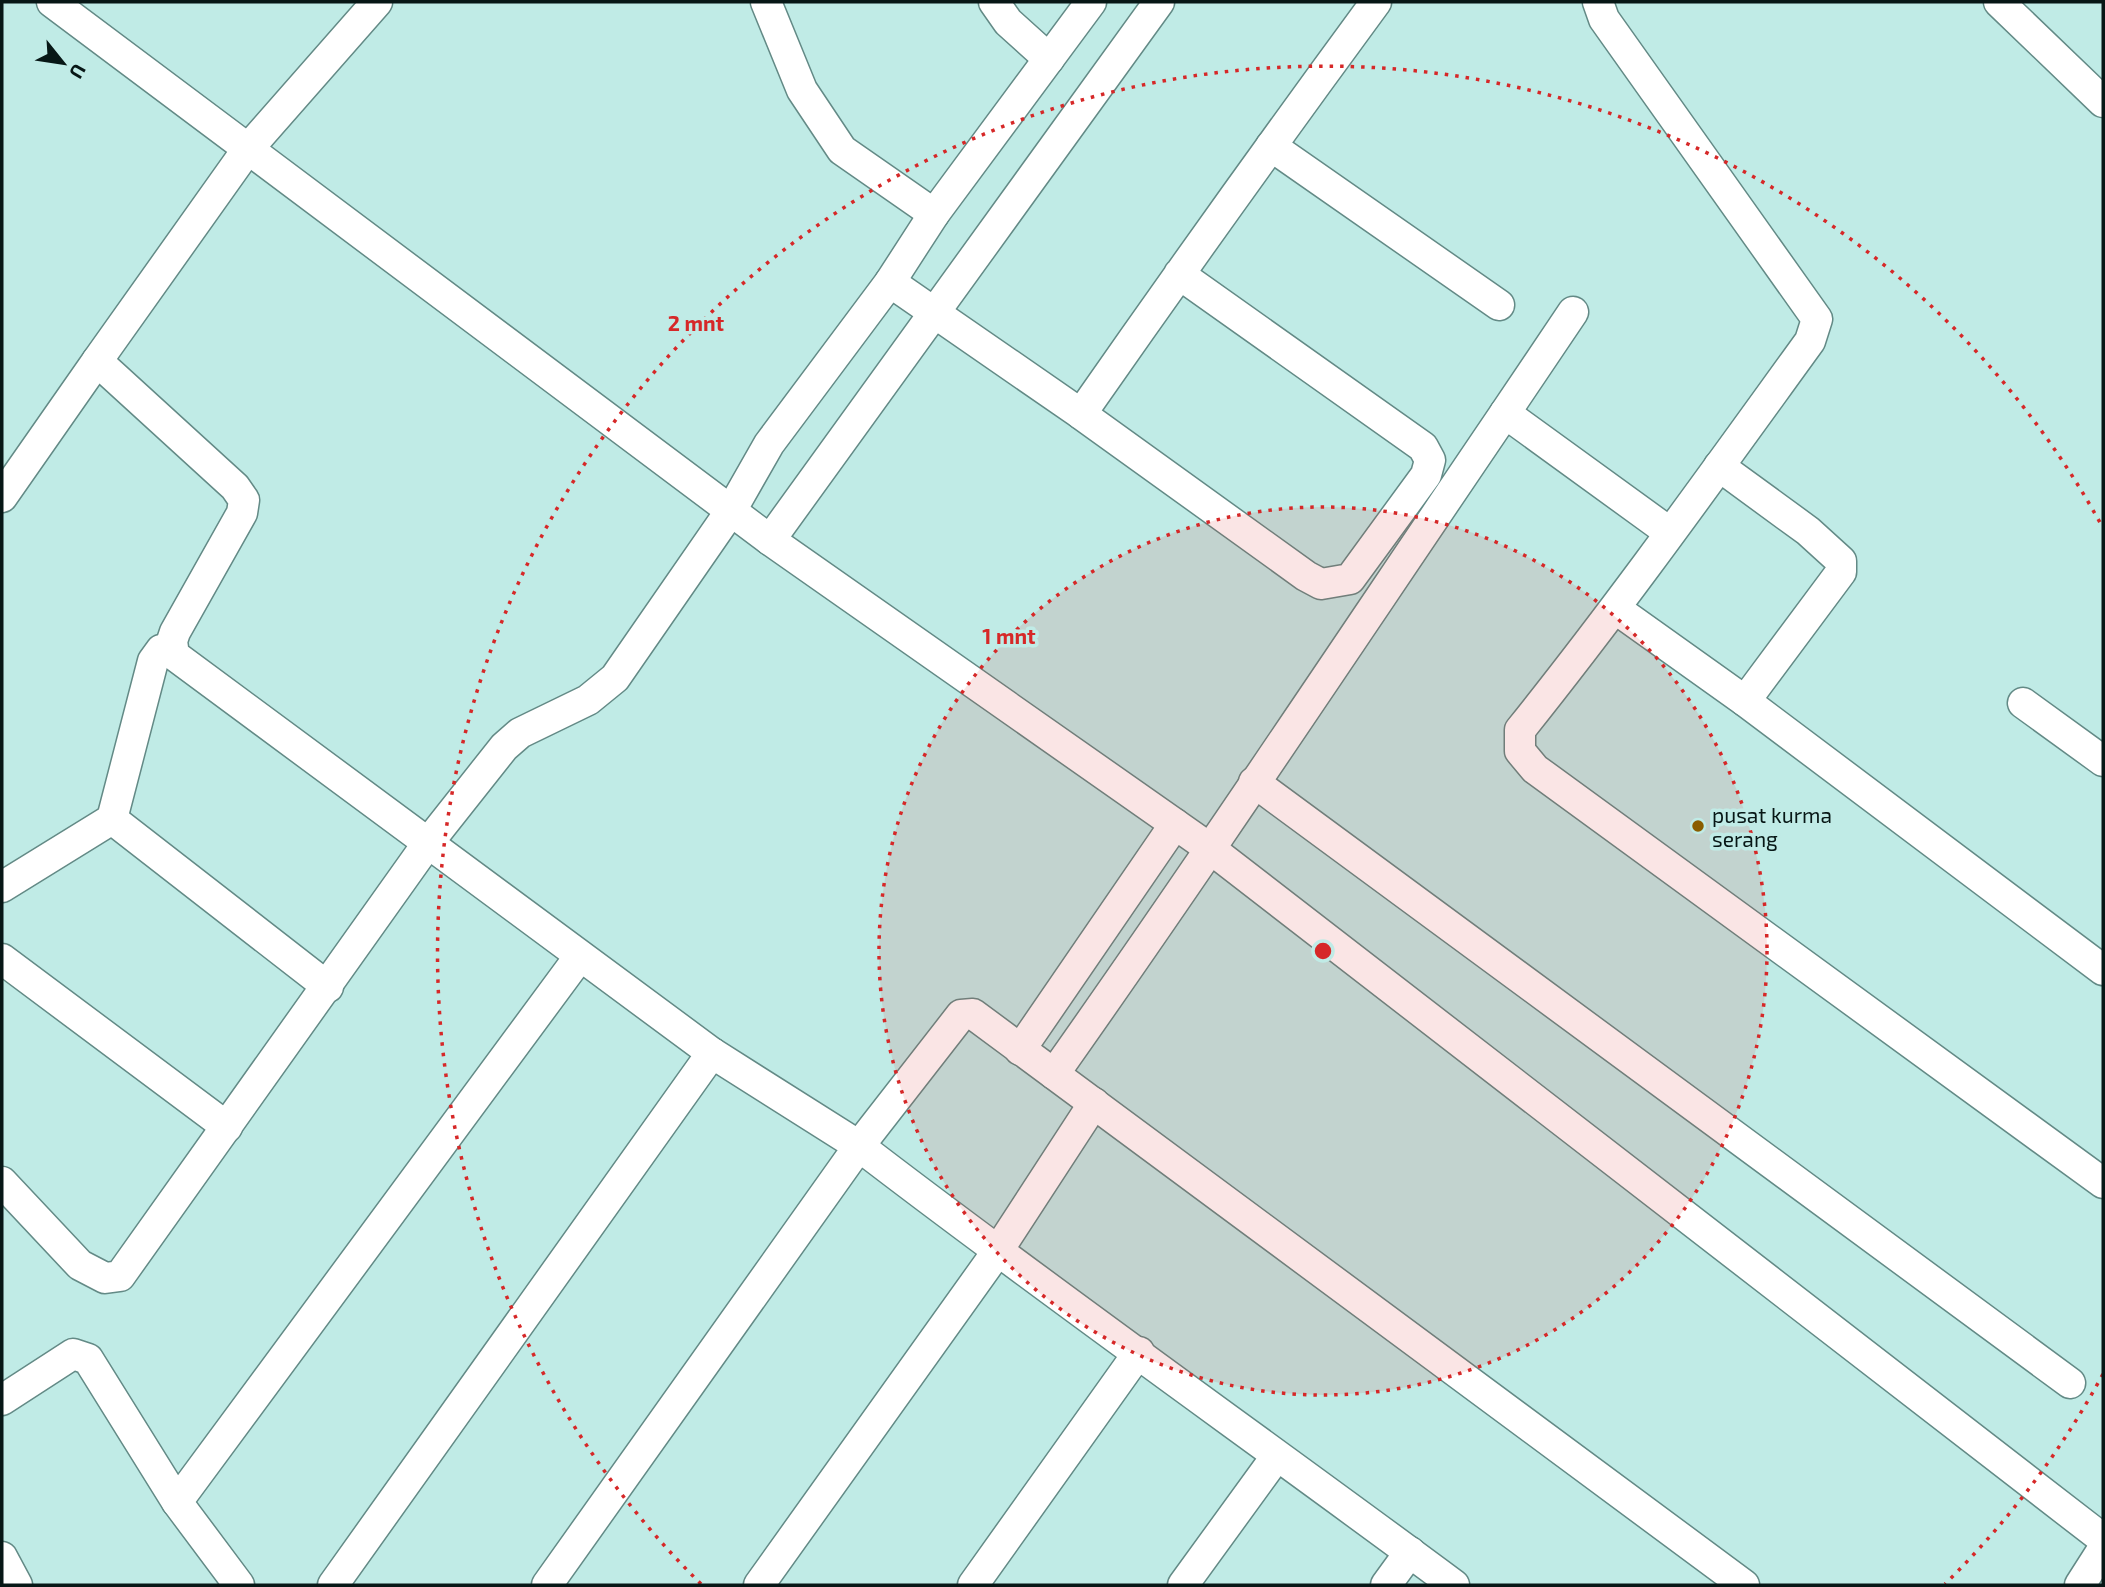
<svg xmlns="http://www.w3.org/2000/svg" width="2105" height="1587" viewBox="0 0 2105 1587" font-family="'Exo 2',sans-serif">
	<rect width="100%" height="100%" fill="#c0ebe6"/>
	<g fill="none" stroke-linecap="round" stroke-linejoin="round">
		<!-- minor casing -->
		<g stroke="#638a86" stroke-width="33">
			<g id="minor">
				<path d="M52,2L770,540L1212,850L2103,1539"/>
				<path d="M377,2L247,150L97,361L235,487L244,500L242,513L175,632L172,641L174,655L712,1053L859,1146L547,1585"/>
				<path d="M766,2L802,90L842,150L934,214"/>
				<path d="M994,2L1008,22L1049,59"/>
				<path d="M1598,2L1604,19L1817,319L1810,341C1715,472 1621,604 1520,730V751L1535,769L2103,1183"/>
				<path d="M1999,2L2103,102"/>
				<path d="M1271,146L1499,305"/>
				<path d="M1179,274L1423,447L1430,460L1426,475L1350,579L1321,584L1306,576L1081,414C1178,275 1276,138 1376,2"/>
				<path d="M890,282L1081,414"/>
				<path d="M1505,413L1573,312"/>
				<path d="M1719,466L1808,531L1841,561V572L1745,701"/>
				<path d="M2,497L97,361"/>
				<path d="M770,540L1159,2"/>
				<path d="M1616,609L1745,701L2103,970"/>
				<path d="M2023,703L2103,761"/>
				<path d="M1254,782L2070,1383"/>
				<path d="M112,819L328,987"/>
				<path d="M2,887L112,819L153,661L161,650L172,648"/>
				<path d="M2,959L227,1127"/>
				<path d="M1020,1050L1175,824"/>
				<path d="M1054,1074C1208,856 1355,634 1505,413L1669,532"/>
				<path d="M2,1182L80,1265L105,1278L120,1276L428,843L504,747L520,733L588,700L615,678L732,509L769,444L890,282L934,214L1091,2"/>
				<path d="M2,1400L73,1354L88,1359L177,1502"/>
				<path d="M2,1557L17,1585"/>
				<path d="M239,1585L177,1502L580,956"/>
				<path d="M333,1585L712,1053"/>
				<path d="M759,1585L997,1252L1094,1103"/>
				<path d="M973,1585L1139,1352"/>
				<path d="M1183,1585L1276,1457"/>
				<path d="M1386,1585L1410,1552"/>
				<path d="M1454,1585C1256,1438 1054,1296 859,1146L961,1015L973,1014L1744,1585"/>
				<path d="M2080,1585L2103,1549"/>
			</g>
		</g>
		<!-- minor -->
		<use href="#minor" stroke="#fff" stroke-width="30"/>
	</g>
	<!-- distance rings -->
	<circle cx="1323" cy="951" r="444" fill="#d62828" fill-opacity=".12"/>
	<g fill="none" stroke="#d62828" stroke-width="3.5" stroke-dasharray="3.5 7">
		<circle cx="1323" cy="951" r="444"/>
		<path d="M2103 1374A887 887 0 0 1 1945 1584M701 1584A887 887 0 1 1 2103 528"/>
	</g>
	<!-- markers -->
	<circle fill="#8a5d00" stroke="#c0ebe6" stroke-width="2.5" cx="1698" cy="826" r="7"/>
	<g text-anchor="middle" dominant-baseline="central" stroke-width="7" stroke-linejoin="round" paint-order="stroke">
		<!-- poi labels -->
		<g font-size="21" fill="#071716" stroke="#c0ebe6" text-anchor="start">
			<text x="1712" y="814">pusat kurma<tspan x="1712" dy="24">serang</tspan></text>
		</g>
	</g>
	<circle cx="1323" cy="951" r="10" fill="#d62828" stroke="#c0ebe6" stroke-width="3.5"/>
	<g font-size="21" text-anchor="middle" font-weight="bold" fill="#d62828" stroke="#c0ebe6" stroke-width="7" stroke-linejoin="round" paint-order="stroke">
		<text x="696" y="331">2 mnt</text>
		<text x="1009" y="644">1 mnt</text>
	</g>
	<!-- border -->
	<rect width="2105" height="1587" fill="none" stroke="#071716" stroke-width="7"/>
	<!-- north arrow -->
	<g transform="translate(63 63) rotate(120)" stroke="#c0ebe6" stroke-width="5" paint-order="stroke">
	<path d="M0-5L12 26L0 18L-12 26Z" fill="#071716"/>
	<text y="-10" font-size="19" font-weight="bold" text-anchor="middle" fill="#071716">U</text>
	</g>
</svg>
